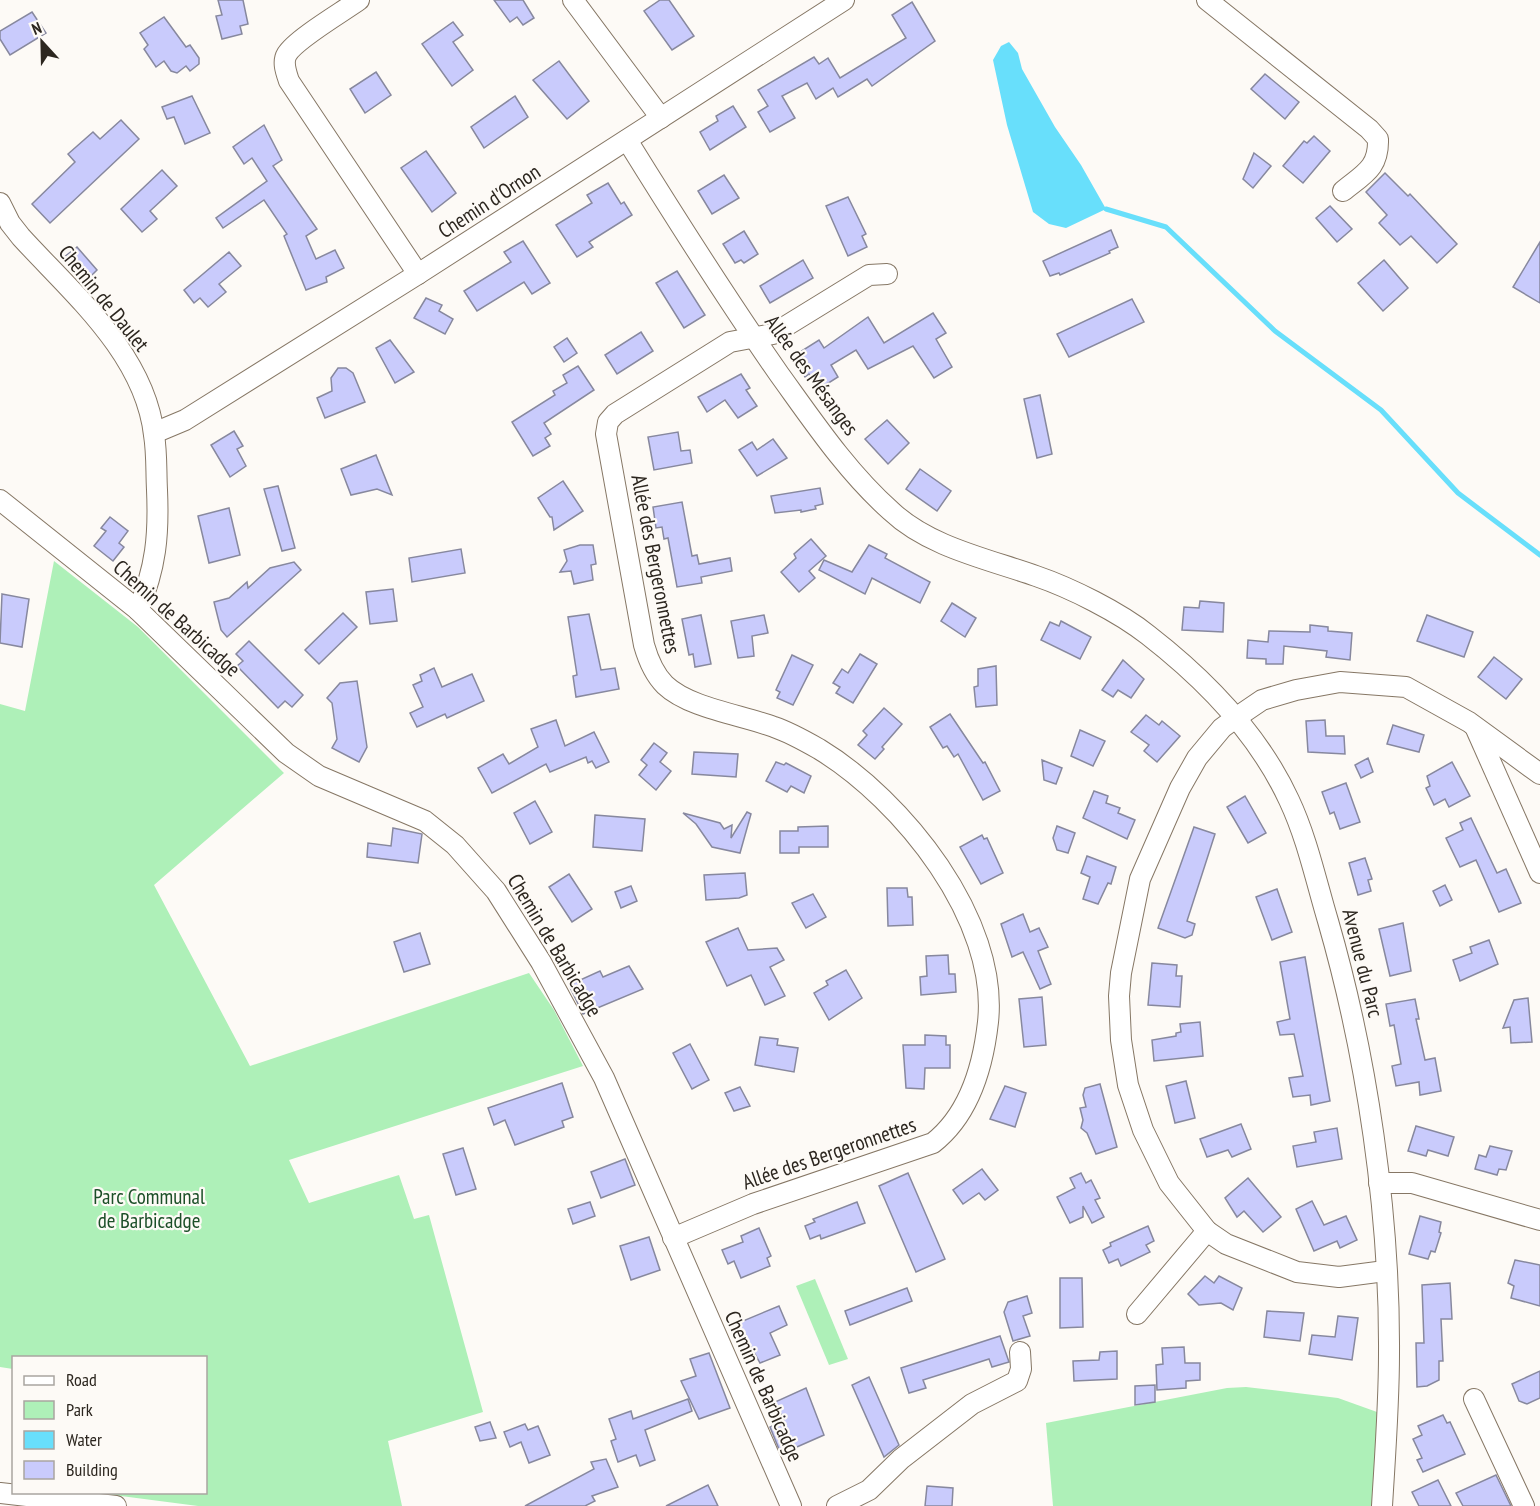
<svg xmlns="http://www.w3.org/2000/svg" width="1540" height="1506" viewBox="0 0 1540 1506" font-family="'PT Sans Narrow',sans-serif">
	<rect width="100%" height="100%" fill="#fdfaf6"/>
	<!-- green -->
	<g fill="#aef0b8">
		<path d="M54,561L138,627L284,773L154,885L250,1066L529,973L554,1010L583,1066L289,1160L309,1203L399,1175L414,1219L429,1215L483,1412L388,1441L402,1506H198L98,1493L206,1492V1358H14L13,1369L0,1367V704L25,711Z"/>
		<path d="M815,1279L848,1359L829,1365L796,1286Z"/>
		<path d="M1246,1387L1338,1398L1377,1412L1373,1506H1053L1046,1423L1227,1388Z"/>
	</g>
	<!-- water -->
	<path fill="#68dffb" d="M1009,42L1018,53L1022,69L1055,127L1081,165L1106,209L1066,228L1049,224L1033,212L1007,125L993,60L1001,46Z"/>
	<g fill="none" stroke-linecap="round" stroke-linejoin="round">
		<!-- stream -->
		<path stroke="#68dffb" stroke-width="5" d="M1106,209L1166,227L1275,331L1381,410L1458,493L1540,555"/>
	</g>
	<!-- building -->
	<g fill="#c9cbfc" stroke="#87889e" stroke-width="1.5">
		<path d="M218,0H243L248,24L240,26L242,34L222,39L216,16L222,15Z"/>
		<path d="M494,0H523L534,18L523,25L517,17L510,22Z"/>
		<path d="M660,0H669L694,36L672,50L644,11Z"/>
		<path d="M912,2L935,41L872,86L867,79L838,97L833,88L816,99L807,83L782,96L795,118L770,132L758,112L768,106L758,90L814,57L819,64L828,58L840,78L906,38L892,15Z"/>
		<path d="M32,12L46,33L10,55L0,39V31Z"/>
		<path d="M164,17L186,47L190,45L199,58V64L190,71L186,66L177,73L171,71L164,61L156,67L144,49L148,45L140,33Z"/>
		<path d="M453,22L463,35L453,42L473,70L452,86L422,44Z"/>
		<path d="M559,61L589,101L567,119L533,80Z"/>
		<path d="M376,72L391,95L365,113L350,89Z"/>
		<path d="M1265,74L1299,102L1285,119L1251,89Z"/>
		<path d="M192,96L210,133L185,144L174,117L167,119L162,107Z"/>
		<path d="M515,96L528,117L484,148L471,127Z"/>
		<path d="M733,106L746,127L710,150L700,132L718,121L716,116Z"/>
		<path d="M121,120L139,139L50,223L32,204L75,162L68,154L93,132L100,139Z"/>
		<path d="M264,125L282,160L273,166L317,229L306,236L316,259L335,250L344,268L326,277L327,282L306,290L284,236L287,234L264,200L223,228L216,218L267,181L252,158L244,164L233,147Z"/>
		<path d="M1314,136L1330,151L1303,183L1283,166L1304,141L1307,143Z"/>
		<path d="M426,151L456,193L432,212L401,168Z"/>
		<path d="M1254,153L1271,166L1253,188L1243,179Z"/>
		<path d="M162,170L177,186L150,211L157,219L142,232L121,209Z"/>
		<path d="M1385,173L1408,196L1410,194L1457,244L1437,263L1411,236L1400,245L1379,223L1387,215L1366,192Z"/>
		<path d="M724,175L739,198L712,214L698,191Z"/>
		<path d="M608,183L621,204L624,202L632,215L589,242L593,247L577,257L556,225L592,203L587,195Z"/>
		<path d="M848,197L866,234L862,236L867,247L848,256L826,206Z"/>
		<path d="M1330,206L1352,229L1337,242L1316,218Z"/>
		<path d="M1111,230L1118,247L1109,251L1110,253L1060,275L1059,273L1050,276L1043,261Z"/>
		<path d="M744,231L758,254L744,263L741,260L735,263L723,244Z"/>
		<path d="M523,241L550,283L532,294L524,282L477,311L464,291L511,262L504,252Z"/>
		<path d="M1540,242V303L1513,287Z"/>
		<path d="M77,247L97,270L84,283L63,258Z"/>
		<path d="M229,252L241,266L219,284L226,292L208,307L200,298L194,303L184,290Z"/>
		<path d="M803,260L813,278L770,303L760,286Z"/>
		<path d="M1384,260L1408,288L1383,311L1358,283Z"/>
		<path d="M677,271L705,315L684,328L656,283Z"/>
		<path d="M426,298L442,305L439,311L453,319L445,334L414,318Z"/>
		<path d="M1132,299L1144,322L1069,357L1057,334Z"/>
		<path d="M933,313L946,333L936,339L952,367L934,378L913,346L868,369L856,350L831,365L838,377L819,389L809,374L805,377L797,363L804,359L800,352L819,340L824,348L868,317L884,343Z"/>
		<path d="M641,332L653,351L617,374L605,355Z"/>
		<path d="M567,338L577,353L564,362L554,347Z"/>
		<path d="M390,340L414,372L395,383L376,348Z"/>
		<path d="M578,366L594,390L544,423L551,434L545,438L550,446L533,456L512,422L555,395L553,391L567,383L563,375Z"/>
		<path d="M338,368H346L353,373L365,402L325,418L317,398L332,391L331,378Z"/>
		<path d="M741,374L750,388L746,390L757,406L738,418L725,400L707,412L698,397Z"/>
		<path d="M1040,395L1052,454L1037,458L1024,399Z"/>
		<path d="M887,420L909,443L888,464L865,439Z"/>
		<path d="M234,431L243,446L237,449L246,466L230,477L211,445Z"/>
		<path d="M678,432L681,451L690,450L692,463L654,470L648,437Z"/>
		<path d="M773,439L787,458L757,476L739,450L752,442L757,450Z"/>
		<path d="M376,455L392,495L377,489L351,495L341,469Z"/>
		<path d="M920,469L951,491L937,511L906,489Z"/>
		<path d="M563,481L583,511L554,530L552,517H550L538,498Z"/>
		<path d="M278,486L295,548L282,551L264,489Z"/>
		<path d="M820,488L823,504L815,506L816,509L801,512V510L775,513L771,496Z"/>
		<path d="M682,502L692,556L697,555L699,564L730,558L732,571L701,577L702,583L677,587L668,538L664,539L662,527L656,528L653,507Z"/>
		<path d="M229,508L240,555L209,563L198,516Z"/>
		<path d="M110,517L128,531L119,543L124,547L113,561L94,546L106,531L101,528Z"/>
		<path d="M811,539L826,556L809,571L815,578L799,592L781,572L796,558L794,554Z"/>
		<path d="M580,545H593L596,564L591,565L593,580L574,584L571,571L560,572L567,561L564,550Z"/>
		<path d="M869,545L887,554L885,558L930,582L920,603L872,578L865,594L819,570L824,560L852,572Z"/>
		<path d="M461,549L465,573L412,582L409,558Z"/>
		<path d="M294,562L301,570L227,637L221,630L214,602L229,598L247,582L248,588L270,568Z"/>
		<path d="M393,589L397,621L370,624L366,592Z"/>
		<path d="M2,594L29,599L22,647L0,643Z"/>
		<path d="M1200,601L1224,603L1223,632L1182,630L1184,607L1199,608Z"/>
		<path d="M952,603L976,618L965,637L941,621Z"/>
		<path d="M343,613L357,627L319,664L305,650Z"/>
		<path d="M589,614L601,670L615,668L619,689L576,697L573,676L577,675L568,617Z"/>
		<path d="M701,615L711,664L695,667L693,654L689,655L682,619Z"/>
		<path d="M764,615L768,633L752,636L754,656L738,658L731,621Z"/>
		<path d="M1427,615L1473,632L1464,657L1417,641Z"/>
		<path d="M1061,621L1091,637L1080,659L1041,640L1050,622L1059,626Z"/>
		<path d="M1310,625L1328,627V631L1352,633L1350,660L1326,657L1327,651L1284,646L1283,664H1266V659L1247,658L1248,640L1268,642L1269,631L1310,632Z"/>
		<path d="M249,641L303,695L292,707L285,701L278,708L237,666L243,661L236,654Z"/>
		<path d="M860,654L877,664L853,703L836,693L840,687L833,683L842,669L848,673Z"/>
		<path d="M792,655L813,665L793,705L777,698L780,692L776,690Z"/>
		<path d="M1494,657L1522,679L1506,699L1478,677Z"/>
		<path d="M1123,660L1144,679L1131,698L1118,690L1113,697L1102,690Z"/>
		<path d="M996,666L997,705L976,707L974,687L978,686V669Z"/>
		<path d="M434,668L442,687L472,674L484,701L447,718L445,714L417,727L410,713L423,707L413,685L422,681L420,675Z"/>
		<path d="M357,681L367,747L359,762L332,748L337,739L332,703L327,698L340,683Z"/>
		<path d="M884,708L902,724L882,747L884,749L875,759L858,745L867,735L863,731Z"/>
		<path d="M950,714L983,763L985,762L1000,791L983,800L958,754L954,757L947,746L943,748L930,727Z"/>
		<path d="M1146,715L1159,725L1162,721L1180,736L1157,762L1144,751L1149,745L1131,732Z"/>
		<path d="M556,720L565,746L594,732L609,762L596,768L592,761L588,763L586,757L550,772L546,764L492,793L478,768L503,754L509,764L538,747L531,729Z"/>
		<path d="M1325,720L1326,736H1344L1345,754L1308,752L1306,721Z"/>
		<path d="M1393,725L1424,735L1419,752L1387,744Z"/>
		<path d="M1080,730L1105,741L1093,766L1071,756Z"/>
		<path d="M654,743L667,753L660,762L671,771L656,790L639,775L647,765L641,760Z"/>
		<path d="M694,752L738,754L736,777L692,774Z"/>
		<path d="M1368,758L1373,772L1361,778L1355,765Z"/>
		<path d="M1042,760L1062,768L1056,784L1044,780Z"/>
		<path d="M776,762L784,765L786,763L811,776L804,793L791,786L787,792L766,781Z"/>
		<path d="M1452,762L1470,796L1449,807L1445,799L1434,805L1426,788L1430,786L1427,776Z"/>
		<path d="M1346,783L1360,822L1340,829L1334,812L1330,814L1322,792Z"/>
		<path d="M1094,791L1108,796L1106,803L1120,808L1118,813L1135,820L1127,839L1083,818Z"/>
		<path d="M1245,796L1266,833L1248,843L1227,807Z"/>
		<path d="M535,801L552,832L530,844L514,813Z"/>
		<path d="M747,812L751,814L740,853L712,847L696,824L683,813L720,823L724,829L732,825L731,838Z"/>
		<path d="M595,815L645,819L642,851L593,847Z"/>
		<path d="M1471,818L1497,873L1506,869L1521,903L1499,912L1476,860L1460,867L1446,838L1463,830L1460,823Z"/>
		<path d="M828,826V847H799V853H780V831H798V827Z"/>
		<path d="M1057,826L1075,833L1068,853L1057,850L1053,838Z"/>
		<path d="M1194,827L1215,834L1187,921L1195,924L1192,935L1185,938L1158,928Z"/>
		<path d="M393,828L422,834L418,863L367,857L368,843L391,846Z"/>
		<path d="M982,835L984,839L987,838L1003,873L981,884L960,847Z"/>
		<path d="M1087,856L1116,867L1111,884L1108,883L1098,904L1083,899L1090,877L1081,873Z"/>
		<path d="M1365,858L1372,879L1368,880L1371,891L1358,895L1349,863Z"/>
		<path d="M745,873L747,895L739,898L706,900L704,875Z"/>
		<path d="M569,874L592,909L572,922L549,887Z"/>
		<path d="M1445,885L1452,900L1440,906L1433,891Z"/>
		<path d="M631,886L637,901L621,908L615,892Z"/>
		<path d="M887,888H907L908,897H912L913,925L888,926Z"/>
		<path d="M1277,889L1292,932L1272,940L1256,897Z"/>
		<path d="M813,894L826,917L806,928L792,903Z"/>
		<path d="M1023,914L1030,932L1039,928L1048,947L1038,951L1051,984L1040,989L1023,952L1012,957L1001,924Z"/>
		<path d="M1403,923L1411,971L1390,976L1379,929Z"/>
		<path d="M738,928L748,950L777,948L784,960L770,967L785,996L765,1005L751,975L727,986L706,942Z"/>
		<path d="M420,933L430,964L404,972L394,942Z"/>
		<path d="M1489,940L1498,964L1460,981L1453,960L1472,953L1470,947Z"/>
		<path d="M948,955L949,974H955L956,992L921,995L920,977L927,976L926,956Z"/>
		<path d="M1305,957L1330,1101L1311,1105L1310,1095L1293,1097L1289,1078L1303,1076L1294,1034L1280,1035L1277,1022L1290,1019L1280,962Z"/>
		<path d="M1152,963L1177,965L1176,976H1182L1180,1007L1148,1005Z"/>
		<path d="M629,966L643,989L583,1014L569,985L600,971L603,977Z"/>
		<path d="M846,970L862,998L829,1020L814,993L828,985L826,981Z"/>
		<path d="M1042,997L1046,1045L1024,1047L1019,999Z"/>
		<path d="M1528,998L1532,1042L1511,1043L1510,1027L1503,1028L1514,1000Z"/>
		<path d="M1415,999L1419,1019H1416L1425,1060L1435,1058L1441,1091L1420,1095L1419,1082L1396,1086L1392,1066L1401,1064L1394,1025L1390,1026L1386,1004Z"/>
		<path d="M1200,1022L1203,1056L1154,1061L1152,1040L1176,1036V1033L1181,1032L1180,1024Z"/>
		<path d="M925,1035L946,1036V1045H950V1068H925L924,1089L906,1088L903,1045H925Z"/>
		<path d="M760,1037L778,1039L777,1045L798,1048L794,1072L755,1065Z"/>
		<path d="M690,1044L709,1080L692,1089L673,1053Z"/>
		<path d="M1186,1081L1195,1118L1175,1123L1166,1086Z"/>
		<path d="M562,1083L573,1117L562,1121L564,1127L515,1145L505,1120L494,1125L488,1108Z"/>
		<path d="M1100,1084L1117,1147L1096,1154L1087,1133L1081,1128L1083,1120L1080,1108L1086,1107L1083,1095L1085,1088Z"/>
		<path d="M1005,1086L1026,1093L1015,1127L990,1119Z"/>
		<path d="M740,1087L750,1106L734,1111L725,1093Z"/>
		<path d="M1241,1124L1251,1149L1232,1157L1228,1150L1207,1157L1200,1139Z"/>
		<path d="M1416,1126L1454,1137L1448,1156L1428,1150L1426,1156L1408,1151Z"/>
		<path d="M1337,1128L1342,1159L1297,1167L1293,1146L1316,1142L1314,1132Z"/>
		<path d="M1490,1146L1512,1151L1506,1170L1499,1169L1497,1175L1475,1169L1479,1155L1486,1157Z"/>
		<path d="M463,1148L476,1189L456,1195L443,1154Z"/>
		<path d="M625,1159L635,1185L601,1198L591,1172Z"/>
		<path d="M982,1169L998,1190L985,1200L979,1193L963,1204L953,1190Z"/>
		<path d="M908,1173L945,1259L916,1272L879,1186Z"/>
		<path d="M1081,1173L1086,1183L1091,1180L1100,1198L1095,1200L1104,1217L1092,1223L1083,1206V1217L1070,1223L1057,1197L1075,1188L1070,1178Z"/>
		<path d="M1248,1178L1281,1217L1263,1232L1244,1211L1237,1217L1225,1198Z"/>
		<path d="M1312,1201L1324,1225L1346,1216L1357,1240L1340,1248L1337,1241L1314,1251L1296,1209Z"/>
		<path d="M590,1202L595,1216L573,1224L568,1209Z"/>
		<path d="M857,1202L865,1223L821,1239L820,1235L810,1239L805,1226L815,1222L813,1219Z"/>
		<path d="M1420,1216L1441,1222L1439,1232L1441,1233L1435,1252L1431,1251L1428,1259L1409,1254Z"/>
		<path d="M1148,1226L1154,1241L1146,1245L1150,1252L1121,1266L1118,1259L1109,1263L1103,1250L1111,1246L1110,1243Z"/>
		<path d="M759,1228L771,1256L767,1258L770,1266L741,1278L734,1261L728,1264L722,1250L743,1242L741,1236Z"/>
		<path d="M649,1237L660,1270L631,1280L620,1246Z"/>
		<path d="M1515,1260L1540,1265V1306L1511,1298L1514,1286L1508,1283Z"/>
		<path d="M1205,1276L1214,1283L1219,1276L1242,1288L1233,1310L1221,1303L1199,1305L1188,1294Z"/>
		<path d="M1060,1278H1082L1083,1327L1060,1328Z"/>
		<path d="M1450,1283L1452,1319H1441L1443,1361H1439V1380L1427,1386L1417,1387L1416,1343H1424L1422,1285Z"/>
		<path d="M907,1288L912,1301L850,1325L845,1311Z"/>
		<path d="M1027,1296L1032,1313L1023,1316L1030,1336L1013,1341L1004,1312L1008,1302Z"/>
		<path d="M779,1306L787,1325L770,1333L780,1355L760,1363L738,1323Z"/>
		<path d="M1267,1311L1304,1313L1300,1341L1264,1337Z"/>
		<path d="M1338,1316L1358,1318L1352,1360L1309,1354L1312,1335L1335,1337Z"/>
		<path d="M1000,1336L1009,1362L992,1367L989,1359L961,1368L923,1380L926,1388L909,1393L901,1368Z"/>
		<path d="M1184,1347L1185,1363H1200V1380L1186,1381V1388L1157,1390L1156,1365L1163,1364L1162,1348Z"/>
		<path d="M1117,1351V1379L1074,1381L1073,1361L1099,1360L1100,1352Z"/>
		<path d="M709,1353L730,1408L699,1419L681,1381L696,1376L690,1359Z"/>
		<path d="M1540,1371V1398L1527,1404L1519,1401L1512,1384Z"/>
		<path d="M869,1377L899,1445L884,1457L852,1385Z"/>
		<path d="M1155,1385V1402L1135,1405V1386Z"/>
		<path d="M806,1388L824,1435L781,1454L770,1427L784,1420L775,1402Z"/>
		<path d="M688,1399L692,1411L645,1430L655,1460L640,1466L636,1455L618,1462L611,1441L616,1439L609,1419L631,1411L633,1419Z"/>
		<path d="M1443,1415L1447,1423L1450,1422L1465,1454L1423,1472L1417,1460L1422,1458L1413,1439L1422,1435L1418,1426Z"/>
		<path d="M490,1422L496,1438L480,1441L475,1427Z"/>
		<path d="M525,1424L528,1430L538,1426L550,1455L529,1463L521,1442L510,1447L504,1432Z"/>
		<path d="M606,1459L618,1487L592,1496L595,1501L585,1506H525L594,1469L591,1462Z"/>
		<path d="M1496,1475L1511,1506H1463L1456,1493Z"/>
		<path d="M1438,1480L1451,1506H1419L1412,1492Z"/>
		<path d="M708,1485L718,1506H666Z"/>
		<path d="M927,1486L953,1488L952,1506H925Z"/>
	</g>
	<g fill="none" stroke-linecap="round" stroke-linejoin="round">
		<!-- minor casing -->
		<g stroke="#867765" stroke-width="22">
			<g id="minor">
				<path d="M359,0C344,11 296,39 287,54C282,62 286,72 289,81L418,274"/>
				<path d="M573,0L661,118"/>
				<path d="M1207,0L1369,129L1378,139C1379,168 1364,174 1343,191"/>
				<path d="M627,140C676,219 726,298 779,374C813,421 847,472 891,511C929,547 988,559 1036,576C1071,588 1119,612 1148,635C1206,680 1258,733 1289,800C1307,838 1316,881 1328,921C1367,1056 1390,1213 1389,1354C1389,1405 1385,1456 1382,1506"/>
				<path d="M0,203L10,223L21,237C72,293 145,354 154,435C157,453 156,471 157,490C159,535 156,568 138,610"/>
				<path d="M154,433L185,420L418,274L844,0"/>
				<path d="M0,500L138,610L286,753L319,776L425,821L455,845L496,891L541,962L604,1078L791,1506"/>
				<path d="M1476,729L1540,873"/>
				<path d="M1379,1183H1412L1540,1220"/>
				<path d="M673,1238L753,1204L933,1143C970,1114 983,1067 988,1022C999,920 903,800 819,749C805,741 789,732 774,727C742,715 689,708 665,685C654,674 648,659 644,645L606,434L608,422L615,414L730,342L773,334L869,275L887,274"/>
				<path d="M1385,1271L1339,1277L1297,1272L1226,1244L1207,1231L1169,1183L1143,1130L1128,1085L1121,1040L1119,996L1121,973L1140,879L1180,788L1197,758L1222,728L1237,717L1262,700L1296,690L1340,682L1406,687L1469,722L1540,774"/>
				<path d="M1137,1314L1207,1231"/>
				<path d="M1474,1399L1524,1506"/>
				<path d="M0,1493L116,1506"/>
				<path d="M837,1506L869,1490L901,1459L972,1404L1017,1381L1021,1369L1020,1352"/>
			</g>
		</g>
		<!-- minor -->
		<use href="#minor" stroke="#fff" stroke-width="20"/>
	</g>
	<g text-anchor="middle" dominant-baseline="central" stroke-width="4.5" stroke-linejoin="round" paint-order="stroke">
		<!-- street labels -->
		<g font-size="21" fill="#2c261f" stroke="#fdfaf6">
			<text transform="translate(489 201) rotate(-33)">Chemin d'Ornon</text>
			<text transform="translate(104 298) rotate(51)">Chemin de Daulet</text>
			<text transform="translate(812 375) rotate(54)">Allée des Mésanges</text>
			<text transform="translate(656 564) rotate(79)">Allée des Bergeronnettes</text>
			<text transform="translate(177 618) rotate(42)">Chemin de Barbicadge</text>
			<text transform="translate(555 945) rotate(59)">Chemin de Barbicadge</text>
			<text transform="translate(1363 963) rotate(76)">Avenue du Parc</text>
			<text transform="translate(829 1153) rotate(-19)">Allée des Bergeronnettes</text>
			<text transform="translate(764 1386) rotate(66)">Chemin de Barbicadge</text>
		</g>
		<!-- park labels -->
		<g font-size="21" fill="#1c4f28" stroke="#fdfaf6">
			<text x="149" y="1196">Parc Communal<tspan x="149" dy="24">de Barbicadge</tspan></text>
		</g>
	</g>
	<!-- legend -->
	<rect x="12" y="1356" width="195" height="138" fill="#fdfaf6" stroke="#a9a5a0" stroke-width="1.5"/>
	<rect x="24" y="1376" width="30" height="9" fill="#ffffff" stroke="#a9a5a0" stroke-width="1.5"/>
	<text x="66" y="1386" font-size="18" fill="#2c261f">Road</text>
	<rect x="24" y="1401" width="30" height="18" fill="#aef0b8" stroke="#a9a5a0" stroke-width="1.5"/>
	<text x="66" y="1416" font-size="18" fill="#2c261f">Park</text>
	<rect x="24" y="1431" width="30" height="18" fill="#68dffb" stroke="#a9a5a0" stroke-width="1.5"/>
	<text x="66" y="1446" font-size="18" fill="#2c261f">Water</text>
	<rect x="24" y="1461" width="30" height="18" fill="#c9cbfc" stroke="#a9a5a0" stroke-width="1.5"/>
	<text x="66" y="1476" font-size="18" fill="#2c261f">Building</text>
	<!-- north arrow -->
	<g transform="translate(42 42) rotate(338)" stroke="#fdfaf6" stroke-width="4.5" paint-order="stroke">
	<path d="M0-4.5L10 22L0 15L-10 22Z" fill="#2c261f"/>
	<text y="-9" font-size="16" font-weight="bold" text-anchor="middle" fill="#2c261f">N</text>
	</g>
</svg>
